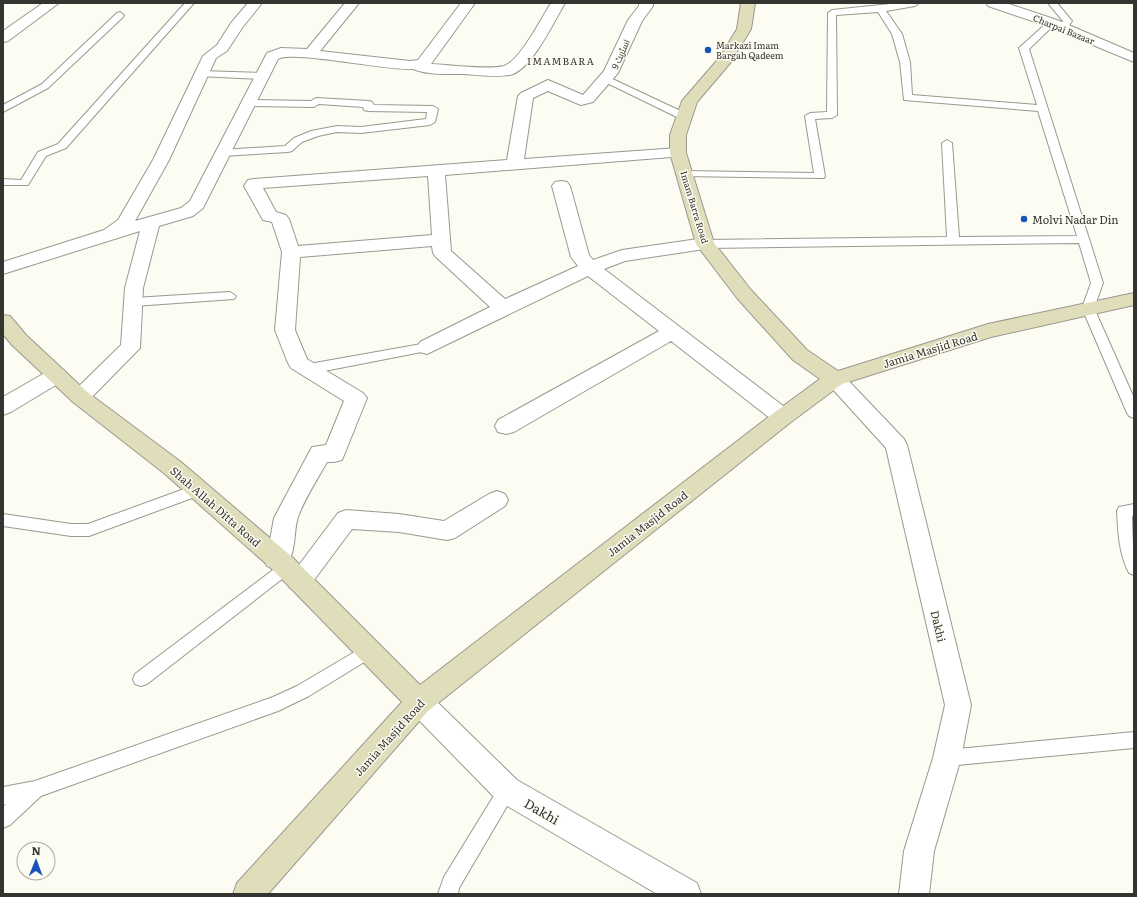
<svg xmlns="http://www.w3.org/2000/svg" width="1137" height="897" viewBox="0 0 1137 897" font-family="Literata,Cairo,serif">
	<rect width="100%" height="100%" fill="#fdfcf3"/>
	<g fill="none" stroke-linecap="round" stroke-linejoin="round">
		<!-- lane casing -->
		<g stroke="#999990" stroke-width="2">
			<g id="lane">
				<path d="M185,3H194L66,148L46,156L28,185H3V179L21,180L38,152L58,144Z"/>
				<path d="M900,3H919L915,6L886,11L902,34L910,62L912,95L1037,105L1019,48L1049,21H1055L1056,23L1029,49L1103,283L1094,308L1134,398V418L1129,416L1127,413L1082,308L1091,283L1079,243L705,248L699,244L705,240L947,237L942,143L947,140L952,143L959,237L1077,236L1038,111L904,100L900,62L892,34L878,12L836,15L837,115L832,118L815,119L825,176L824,178L681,176L680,174L681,172L685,171L814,173L805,116L810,113L827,112L828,13L832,10Z"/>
				<path d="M1048,3H1057L1072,21L1066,30H1060L1059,28L1063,21Z"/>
				<path d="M120,12L124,15L123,17L48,88L3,112V105L42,84L117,13Z"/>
				<path d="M201,71L261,73L266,76L261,79L198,76L196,74Z"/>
				<path d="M606,76L689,115L690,117L685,120L681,119L603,81L601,79Z"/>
				<path d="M316,98L369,101L372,102L374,105L433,106L438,109L435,122L430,125L361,133L337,132L318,136L302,142L292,151L288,152L222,156L217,153L222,150L285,146L294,138L311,131L337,126L361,127L426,119L427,112L368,111L364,110L363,107L319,104L314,107L247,106L242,103L247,100L311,101Z"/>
				<path d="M230,292L236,296L234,299L134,306L128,302L134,298Z"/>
				<path d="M427,343L432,344L433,347L432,350L309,374L304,372L302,369L304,366L309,364Z"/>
				<path d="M198,484L203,486L205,490L203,494L89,536H71L3,526V514L71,524H88Z"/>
				<path d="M1134,504V516H1132L1134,575L1129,573C1119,554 1118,532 1117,511L1119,507Z"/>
				<path d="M286,562L291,564L294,568L291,572L147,684L141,686L135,684L133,679L135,674L281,564Z"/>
				<path d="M368,644L374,646L376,651L374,656L309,696L278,711L41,796L10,825L3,828V807L6,804L3,805V787L35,781L273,697L297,686Z"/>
				<path d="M1134,732V748L947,766L941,764L938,758L941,752L947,750Z"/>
				<path d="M507,781L513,784L516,790L513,796L459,888L458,894H438L444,877L501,784Z"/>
			</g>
		</g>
		<!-- street casing -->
		<g stroke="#999990" stroke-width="2">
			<g id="street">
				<path d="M43,3H59L8,41L3,42V31Z"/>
				<path d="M248,3H262L242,28L227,51L216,58L169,160L135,221L181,208L190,201L267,53L281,48L307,49L345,3H359L320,51L410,61L418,60L461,3H475L431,64C450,65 487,70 504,66C520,61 542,17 551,3H565C554,22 533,66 513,74C501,78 477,75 464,74C447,74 428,75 413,69C387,71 293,50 278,59L203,208L193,216L159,226L143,288L140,348L87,402L80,404L73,402L69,397L73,392L121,345L125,288L140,231L3,274V262L104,230L118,220L153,160L203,56L217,45L231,23Z"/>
				<path d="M639,3H653V6L642,21L618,73L593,102L581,105L576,103L548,91L533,98L524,159L678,148L684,150L686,153L684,156L445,175L451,251L505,299L578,266L571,257L552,186L555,182L561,181L567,182L570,186L589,255L593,260L622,250L705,238L711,240L714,244L711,248L625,261L604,269L791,412L794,417L791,422L783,425L775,422L671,341L514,432L506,434L498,432L495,426L498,420L659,331L588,276L427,354L420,352L417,347L420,342L490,307L436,257L433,253L432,246L300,257L295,330L307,359L363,393L367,398L342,460L334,462H327C317,480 305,498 298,517C293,532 297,554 285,565C280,570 273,568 267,566L264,559L268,551L274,518L312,447L326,445L344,401L291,368L288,363L275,330L282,252L272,222L263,220L244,186L248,180L254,179L507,160L518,96L521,93L548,80L583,95L604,71L628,20L639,6ZM428,176L432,235L298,246L289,219L286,215L276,212L263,188Z"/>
				<path d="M986,3H1006L1057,20L1134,53V62L1047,26L988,6Z"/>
				<path d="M57,368L64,370L67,375L64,380L11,412L3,415V397L50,370Z"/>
				<path d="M835,372L842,374L904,439L907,445L971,705L961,758L934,851L929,894H899L904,851L933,758L945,705L886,448L828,384L825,379L828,374Z"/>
				<path d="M497,491L505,494L508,500L505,506L455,538L447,540L399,532L352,529L308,588L299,591L290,588L287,581L338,513L346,510L399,514L444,521L489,494Z"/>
				<path d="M419,690L428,693L517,780L697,883L701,894H657L497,800L410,711L406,702L410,693Z"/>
			</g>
		</g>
		<!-- secondary casing -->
		<g stroke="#999990" stroke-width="2">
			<path id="secondary" d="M741,3H755L751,29L731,62L697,102L686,135V153L714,243L751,290L807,350L838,371L988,324L1134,293V305L991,337L842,384L791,422L428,711L268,894H233L237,883L402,702L273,570L165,474L73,402L12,345L3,334V315L10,316L26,335L87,392L181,462L291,556L420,685L775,412L820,379L793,360L737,298L696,244L670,153V135L682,101L720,57L737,29Z"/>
		</g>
		<!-- lane -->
		<use href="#lane" fill="#fff" fill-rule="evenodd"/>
		<!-- street -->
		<use href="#street" fill="#fff" fill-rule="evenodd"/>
		<!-- secondary -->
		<use href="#secondary" fill="#e0ddbb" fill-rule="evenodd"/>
	</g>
	<!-- markers -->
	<g fill="#1951bd" stroke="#fdfcf3" stroke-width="1.5">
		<circle cx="708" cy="50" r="4"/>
		<circle cx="1024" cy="219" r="4"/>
	</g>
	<g text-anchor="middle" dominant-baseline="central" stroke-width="3" stroke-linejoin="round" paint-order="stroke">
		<!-- far-street labels -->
		<g font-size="9" fill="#343430" stroke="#fdfcf3">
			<text transform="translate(1064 29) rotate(22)">Charpai Bazaar</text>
			<text transform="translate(620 54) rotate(-66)">اسٹریٹ 9</text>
			<text transform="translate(695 207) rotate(73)">Imam Barra Road</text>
		</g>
		<!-- far-poi labels -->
		<g font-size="9" fill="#343430" stroke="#fdfcf3" text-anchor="start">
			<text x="716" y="45">Markazi Imam<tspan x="716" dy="10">Bargah Qadeem</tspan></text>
		</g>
		<!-- far-neighbourhood labels -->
		<g font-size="10" letter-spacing="1" fill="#3c3b34" stroke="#fdfcf3">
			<text x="561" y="60">IMAMBARA</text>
		</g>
		<!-- poi labels -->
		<g font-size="11" fill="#343430" stroke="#fdfcf3" text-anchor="start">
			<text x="1032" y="219">Molvi Nadar Din</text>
		</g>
		<!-- street labels -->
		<g font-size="11" fill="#343430" stroke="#fdfcf3">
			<text transform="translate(930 349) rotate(-17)">Jamia Masjid Road</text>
			<text transform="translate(216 506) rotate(41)">Shah Allah Ditta Road</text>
			<text transform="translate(647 523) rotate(-38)">Jamia Masjid Road</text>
			<text transform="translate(939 626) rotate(77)">Dakhi</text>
			<text transform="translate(389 737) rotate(-48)">Jamia Masjid Road</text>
		</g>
		<!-- near-street labels -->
		<g font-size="13" fill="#343430" stroke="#fdfcf3">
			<text transform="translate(542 811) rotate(30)">Dakhi</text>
		</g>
	</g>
	<!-- border -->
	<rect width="1137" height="897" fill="none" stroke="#343430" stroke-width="8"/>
	<!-- north arrow -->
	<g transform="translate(36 861) rotate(1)"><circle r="19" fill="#fdfcf3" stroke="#adaca5"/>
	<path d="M0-3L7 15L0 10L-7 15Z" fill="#1951bd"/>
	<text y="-6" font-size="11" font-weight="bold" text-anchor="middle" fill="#343430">N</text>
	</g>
</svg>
